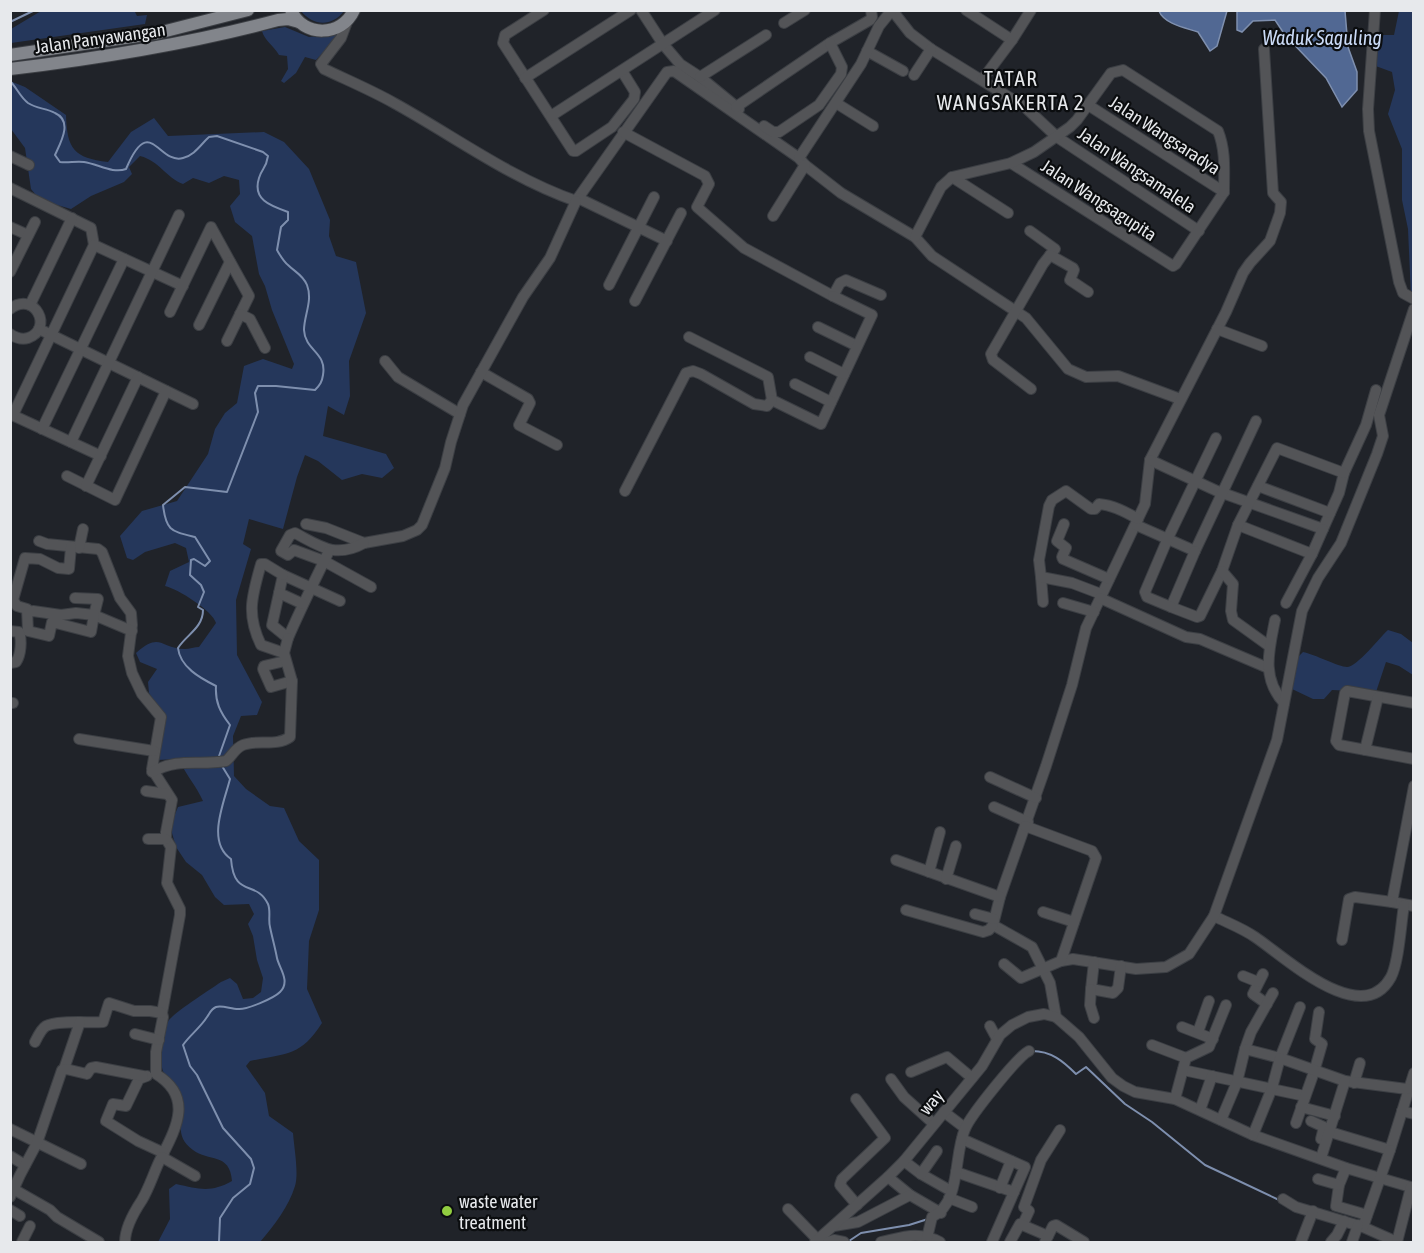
<svg xmlns="http://www.w3.org/2000/svg" width="1424" height="1253" viewBox="0 0 1424 1253" font-family="'Asap Condensed',sans-serif">
	<rect width="100%" height="100%" fill="#202329"/>
	<!-- green -->
	<g fill="#25375b">
		<path d="M134,10L137,16L147,15L145,24L11,43V29L41,11Z"/>
		<path d="M301,11H300H344C332,27 313,26 301,11Z"/>
		<path d="M1399,11H1413V300L1411,297L1408,229L1402,200V149L1388,114L1395,90L1392,72L1373,65L1375,35H1394Z"/>
		<path d="M285,27L309,37L338,34C333,44 324,51 316,60L305,57L296,73L284,83L281,81L288,69L287,56L279,55C274,46 264,40 262,31Z"/>
		<path d="M10,81L25,87L66,115C67,149 74,158 108,162L131,132L154,118L168,136L264,132L284,142L309,169L330,220L329,236L336,256L356,262L366,313L349,361L350,396L344,415L328,406L323,436L386,454L394,468L382,478L362,474L342,480L318,461L305,455L297,477L283,529L249,519L243,544L251,549L236,600L237,655L262,702L257,715L241,716L233,736L234,776L246,789L270,806L284,808L299,841L319,860V910L309,941L307,989L322,1023C300,1057 287,1053 250,1061L246,1066L265,1093L269,1116L293,1133C294,1147 299,1173 295,1186C289,1206 274,1226 260,1242H158L170,1219L169,1189L176,1184C199,1189 211,1193 232,1181C230,1152 208,1162 193,1150C174,1136 183,1123 182,1104C181,1098 177,1088 173,1083C171,1079 166,1077 164,1073C158,1064 163,1028 169,1020C175,1012 211,989 221,982L230,978L237,984L243,999L253,998L261,992L263,978L257,960L253,936L248,924L254,914L249,904L224,905L215,897L202,875L186,862L176,847L170,826L178,807L203,801C196,785 186,776 179,759L156,760L165,717L149,693L148,682L157,669L140,662L136,653C161,631 160,649 185,649C189,649 195,647 199,647L216,623C213,611 178,589 165,586L170,571L189,562L186,548L175,543L145,552L133,560L127,558L120,536L142,511L177,501L208,454L215,429L225,413L237,403L244,366L263,359L292,369L294,364L272,310L265,286L259,274L252,236L235,222L230,206L240,194L239,180L224,176L209,183L193,178L183,184C166,178 160,161 140,156L129,167L132,174L124,182L91,196L71,209L40,200L31,189L25,148L11,129Z"/>
		<path d="M1388,630L1401,634L1413,643V675L1399,666L1386,662L1376,692L1332,690L1324,699H1313L1292,689L1294,661L1303,652C1314,654 1339,667 1347,667C1357,667 1380,637 1388,630Z"/>
	</g>
	<!-- water -->
	<g fill="#516893" stroke="#7e8fae" stroke-width="1.5">
		<path d="M1159,11H1227L1217,46L1210,51L1198,32C1186,28 1164,24 1159,11Z"/>
		<path d="M1237,11H1345L1348,47L1357,72V90L1342,107L1326,78L1285,35L1275,20L1253,21L1242,32L1237,30Z"/>
	</g>
	<g fill="none" stroke-linecap="round" stroke-linejoin="round">
		<!-- stream -->
		<g stroke="#7e8fae" stroke-width="2">
			<path d="M10,22L35,10"/>
			<path d="M10,81C17,88 20,97 28,103C37,109 46,108 55,113C73,121 61,142 55,155L60,162C68,163 76,161 84,162C98,164 113,174 126,169C150,112 158,165 183,158C195,155 201,144 209,137L217,136L263,152L268,156C266,169 262,168 259,178C252,200 271,206 288,212V220L281,227L277,250C280,255 283,261 288,265C295,272 303,275 307,285C313,301 304,315 304,330C305,351 327,352 323,375C322,382 320,385 315,390L276,386H258L255,393L258,412L227,492L185,487L163,505C166,531 171,531 195,537L210,561L205,566L194,559L191,560L190,575L201,585L204,592L198,607L203,610C203,628 186,635 178,648C180,667 200,678 216,686C215,702 220,712 230,725L218,759"/>
			<path d="M1032,1051C1051,1051 1063,1061 1076,1074L1086,1067L1125,1104L1152,1122L1205,1165L1279,1200"/>
			<path d="M849,1241L861,1233L909,1225L928,1219"/>
			<path d="M219,1242L220,1218L233,1198L250,1184L254,1168L251,1159L223,1128L197,1075L190,1066L183,1045C190,1035 200,1028 207,1017C210,1013 211,1009 216,1007C222,1005 231,1009 238,1009C247,1010 274,998 280,992C291,981 279,968 277,958C275,947 272,937 270,927C268,920 271,911 268,904C256,879 234,899 231,859C206,842 224,803 230,779L222,766"/>
		</g>
		<!-- minor casing -->
		<g stroke="#3c3f44" stroke-width="12">
			<g id="minor">
				<path d="M544,10L505,35L503,43L573,151H576L612,127L634,99L635,92L622,71"/>
				<path d="M641,10L663,44L680,64L700,77L739,109"/>
				<path d="M892,10L910,33L931,49L1025,107L1057,137L1199,231"/>
				<path d="M966,10L1012,40"/>
				<path d="M1375,10L1368,109L1369,131L1399,282L1403,293L1414,299"/>
				<path d="M347,22L341,38L321,64L324,69C347,80 371,90 394,103C454,136 510,178 576,201L667,72L674,71L799,158L805,165L841,193L915,237L932,256L1026,318L1068,369L1086,377L1118,376L1180,399"/>
				<path d="M784,23L805,10"/>
				<path d="M1264,49L1273,193L1281,202L1280,213L1270,241L1250,263L1243,273L1226,312L1150,460L1145,504L1086,628L1072,685L1046,766L1000,897L993,925L1032,947L1050,983L1056,1017L1079,1037L1112,1078L1123,1086L1135,1092L1175,1099L1253,1135L1346,1168L1414,1188"/>
				<path d="M867,51L903,71"/>
				<path d="M914,75L931,49"/>
				<path d="M700,77L766,35"/>
				<path d="M525,78L631,10"/>
				<path d="M982,80L1012,40L1031,10"/>
				<path d="M836,103L873,126"/>
				<path d="M1088,105L1224,192"/>
				<path d="M736,107L830,43L870,20L872,17L871,10"/>
				<path d="M551,116L715,10"/>
				<path d="M764,126L773,132H779L819,105L841,74L842,67L830,43"/>
				<path d="M623,132L705,176L709,184L697,207L744,248L833,296L840,283L846,280L881,295"/>
				<path d="M10,156L29,165"/>
				<path d="M799,158L861,64L879,26L892,10"/>
				<path d="M1011,163L1173,266L1176,264L1224,192"/>
				<path d="M952,177L1008,213"/>
				<path d="M10,188L91,228L94,245L183,286"/>
				<path d="M578,198L667,241"/>
				<path d="M773,216L805,165"/>
				<path d="M10,227L28,235"/>
				<path d="M1030,231L1055,249L1043,264L991,354L993,360L1031,389"/>
				<path d="M915,237L941,187L952,177L1011,163L1034,152L1070,127L1077,120L1111,73L1123,70L1218,131C1226,151 1224,171 1224,192"/>
				<path d="M1050,255L1073,268L1074,270L1070,280L1088,292"/>
				<path d="M10,272L35,222"/>
				<path d="M609,285L654,197"/>
				<path d="M635,301L681,213"/>
				<path d="M30,305L72,218"/>
				<path d="M10,309C35,290 54,329 28,338C22,340 16,338 10,334"/>
				<path d="M170,312L211,227L249,296L227,341"/>
				<path d="M240,314L250,319L265,348"/>
				<path d="M199,325L230,262"/>
				<path d="M818,327L857,346"/>
				<path d="M39,329L193,404"/>
				<path d="M1217,329L1262,346"/>
				<path d="M689,337L768,377L772,400L821,424L872,315L833,296"/>
				<path d="M810,357L844,374"/>
				<path d="M385,361L398,377L460,414"/>
				<path d="M481,372L528,399L530,403L519,425L557,445"/>
				<path d="M795,384L831,402"/>
				<path d="M10,414L101,456"/>
				<path d="M13,415L94,245"/>
				<path d="M42,429L124,259"/>
				<path d="M71,442L179,215"/>
				<path d="M1150,460L1217,491L1323,529L1339,493L1344,473L1366,425L1376,390"/>
				<path d="M67,476L115,500L166,391"/>
				<path d="M86,486L138,377"/>
				<path d="M1258,486L1330,513"/>
				<path d="M625,491L686,373L693,371L701,374L754,404L767,406L772,400"/>
				<path d="M306,524L326,528L364,543L403,536L417,530L422,525L445,468L451,442L463,405L523,297L550,258L576,201"/>
				<path d="M1064,524L1057,541L1066,548L1062,557L1063,559L1109,579"/>
				<path d="M1136,525L1195,551L1256,421"/>
				<path d="M1238,525L1312,554L1323,529"/>
				<path d="M39,541L47,544L98,549L102,552L120,598L131,613L132,625L128,656L132,673L142,694L161,717L152,769L172,800L166,832V839L171,847L167,883L180,909V915L162,1013L163,1017L156,1052V1074C195,1098 175,1130 159,1162C153,1175 149,1188 142,1200C134,1212 125,1228 125,1242"/>
				<path d="M364,543C335,559 320,546 295,533L290,535L281,551L288,555L294,550L324,561L371,587"/>
				<path d="M79,548L83,529"/>
				<path d="M329,551C315,580 301,608 288,638L272,625L283,575L340,601"/>
				<path d="M1195,551L1171,607L1197,617L1200,616L1222,571L1238,525L1277,448L1344,473"/>
				<path d="M1222,571L1233,584L1231,611L1233,620L1269,646"/>
				<path d="M283,575L265,564H261C252,596 246,614 261,645L284,653"/>
				<path d="M1041,577L1043,602"/>
				<path d="M279,593L303,604"/>
				<path d="M1101,594L1072,583L1041,577L1039,560L1049,506L1052,500L1066,491L1091,509H1095L1099,504C1113,505 1126,512 1138,519"/>
				<path d="M75,598L98,599L94,615L132,631"/>
				<path d="M1100,598L1186,637L1200,639L1268,668"/>
				<path d="M1063,603L1094,612"/>
				<path d="M1286,603L1312,554"/>
				<path d="M1171,607L1147,597L1145,592L1168,538L1216,438"/>
				<path d="M33,611L61,615L76,613L94,615L91,632L52,622L49,636L28,631L27,609L17,606L13,600L25,558L40,559L58,568L69,569L71,547"/>
				<path d="M1275,620C1269,650 1261,678 1284,703"/>
				<path d="M10,631L19,632C22,640 21,655 16,662L10,663"/>
				<path d="M285,661L264,666L263,669L271,687L292,681"/>
				<path d="M10,703H13"/>
				<path d="M1414,703L1347,691L1345,693L1336,741L1339,745L1414,759"/>
				<path d="M79,739L154,751"/>
				<path d="M1365,750L1378,697"/>
				<path d="M152,772C180,757 197,766 226,761C232,756 235,748 243,745C258,739 276,747 290,737L292,681L284,653L288,638"/>
				<path d="M990,777L1036,798"/>
				<path d="M1414,786L1392,902L1414,906"/>
				<path d="M146,791L167,794"/>
				<path d="M994,807L1028,822"/>
				<path d="M148,839H166"/>
				<path d="M896,860L1000,897"/>
				<path d="M929,872L940,832"/>
				<path d="M946,879L956,846"/>
				<path d="M906,910L983,932L989,930L993,925"/>
				<path d="M1043,912L1074,922"/>
				<path d="M975,914L994,919"/>
				<path d="M1214,916C1228,923 1242,928 1255,937C1285,957 1362,1030 1391,977C1399,962 1401,923 1404,905"/>
				<path d="M1342,940L1349,899L1355,897L1392,902"/>
				<path d="M1061,961L1073,959L1086,961L1136,969L1166,967L1189,954L1214,916L1277,740L1302,611L1318,578L1341,543L1377,454L1383,436L1379,415L1414,309"/>
				<path d="M1094,962L1091,989L1113,993L1118,988L1121,966"/>
				<path d="M1004,964L1021,978L1061,961L1096,858L1092,851L1025,826"/>
				<path d="M1263,974L1253,994L1267,1004"/>
				<path d="M1243,976L1258,982"/>
				<path d="M1091,989L1090,1005L1094,1018"/>
				<path d="M1273,993L1251,1032L1245,1049L1280,1058L1300,1007"/>
				<path d="M990,1026L997,1039"/>
				<path d="M1182,1027L1213,1039"/>
				<path d="M1198,1032L1209,1001"/>
				<path d="M135,1034L159,1040"/>
				<path d="M35,1042C37,1038 41,1029 46,1026C57,1020 90,1023 103,1022L109,1003L134,1011H150L162,1013"/>
				<path d="M1152,1045L1186,1058"/>
				<path d="M64,1069L80,1022"/>
				<path d="M1183,1070L1305,1096"/>
				<path d="M911,1072L947,1057L972,1078"/>
				<path d="M147,1076L139,1079L126,1106L113,1104L106,1121L138,1141L164,1153"/>
				<path d="M891,1079L904,1097L934,1124"/>
				<path d="M1354,1083L1360,1063"/>
				<path d="M856,1099L885,1138L842,1179L840,1185L857,1205"/>
				<path d="M1175,1099L1186,1058L1209,1047L1226,1005"/>
				<path d="M1301,1107L1335,1116"/>
				<path d="M1200,1110L1212,1076"/>
				<path d="M1402,1111L1414,1114"/>
				<path d="M944,1112L965,1128"/>
				<path d="M1221,1120L1237,1082L1245,1049"/>
				<path d="M1311,1121L1324,1127L1321,1139"/>
				<path d="M1296,1123L1314,1072L1322,1044L1315,1039L1319,1012"/>
				<path d="M10,1129L81,1164"/>
				<path d="M1330,1132L1390,1150L1414,1073"/>
				<path d="M1253,1135L1272,1088L1280,1058L1345,1081L1407,1089"/>
				<path d="M962,1139L1025,1167L992,1242"/>
				<path d="M10,1156L25,1165"/>
				<path d="M162,1157L195,1176"/>
				<path d="M1321,1158L1345,1081"/>
				<path d="M904,1161L921,1174L951,1191"/>
				<path d="M1346,1168L1339,1185L1336,1206L1367,1215"/>
				<path d="M956,1172L1014,1192"/>
				<path d="M921,1174L937,1151"/>
				<path d="M888,1177L910,1195L941,1213"/>
				<path d="M1318,1179L1339,1185"/>
				<path d="M1000,1188L1011,1161"/>
				<path d="M15,1190L50,1210L57,1217L99,1242"/>
				<path d="M10,1197L20,1175L37,1143L62,1070L66,1069L87,1074L91,1068L96,1067L143,1076"/>
				<path d="M949,1198L972,1207"/>
				<path d="M1283,1199L1296,1207L1363,1227L1397,1242"/>
				<path d="M788,1209L818,1240"/>
				<path d="M10,1210L20,1216"/>
				<path d="M1023,1224L1029,1211L1024,1207L1041,1160L1060,1130"/>
				<path d="M834,1226L858,1222L910,1195"/>
				<path d="M1363,1227L1390,1150"/>
				<path d="M22,1242L30,1226"/>
				<path d="M815,1242L888,1177L904,1161L982,1066L1000,1035L1012,1025L1028,1017L1044,1014L1056,1017"/>
				<path d="M828,1242L834,1240L844,1242"/>
				<path d="M881,1242C904,1237 918,1231 940,1242"/>
				<path d="M926,1242L932,1217C962,1202 953,1156 965,1129C970,1116 1018,1056 1029,1051"/>
				<path d="M1010,1242L1020,1224L1048,1236"/>
				<path d="M1045,1242L1053,1226L1056,1225L1084,1242"/>
				<path d="M1301,1242L1313,1211"/>
				<path d="M1331,1242L1337,1235L1344,1221"/>
				<path d="M1352,1242L1358,1225"/>
				<path d="M1397,1242L1411,1187"/>
			</g>
		</g>
		<!-- major casing -->
		<g stroke="#3c3f44" stroke-width="14">
			<g id="major">
				<path d="M291,10C303,38 342,37 354,10"/>
				<path d="M10,55L158,33L248,10"/>
				<path d="M10,69C102,58 189,44 278,20L288,19L299,22"/>
			</g>
		</g>
		<!-- minor -->
		<use href="#minor" stroke="#535457" stroke-width="10"/>
		<!-- major -->
		<use href="#major" stroke="#82858b" stroke-width="12"/>
	</g>
	<!-- markers -->
	<circle fill="#91cd40" stroke="#0b0d0f" stroke-width="2" cx="447" cy="1211" r="6"/>
	<g text-anchor="middle" dominant-baseline="central" stroke-width="4.5" stroke-linejoin="round" paint-order="stroke">
		<!-- street labels -->
		<g font-size="18" fill="#e7e9ec" stroke="#0b0d0f">
			<text transform="translate(100 38) rotate(-8)">Jalan Panyawangan</text>
			<text transform="translate(1165 135) rotate(33)">Jalan Wangsaradya</text>
			<text transform="translate(1137 170) rotate(34)">Jalan Wangsamalela</text>
			<text transform="translate(1099 200) rotate(33)">Jalan Wangsagupita</text>
			<text transform="translate(931 1102) rotate(-50)">way</text>
		</g>
		<!-- poi labels -->
		<g font-size="18" fill="#e7e9ec" stroke="#0b0d0f" text-anchor="start">
			<text x="459" y="1201">waste water<tspan x="459" dy="21">treatment</tspan></text>
		</g>
		<!-- water labels -->
		<g font-size="20" font-style="italic" fill="#cbdbf7" stroke="#0b0d0f">
			<text x="1322" y="37">Waduk Saguling</text>
		</g>
		<!-- quarter labels -->
		<g font-size="21" letter-spacing="1.5" fill="#e7e9ec" stroke="#0b0d0f">
			<text x="1011" y="78">TATAR<tspan x="1011" dy="24">WANGSAKERTA 2</tspan></text>
		</g>
	</g>
	<!-- border -->
	<rect width="1424" height="1253" fill="none" stroke="#e7e9ec" stroke-width="24"/>
</svg>
